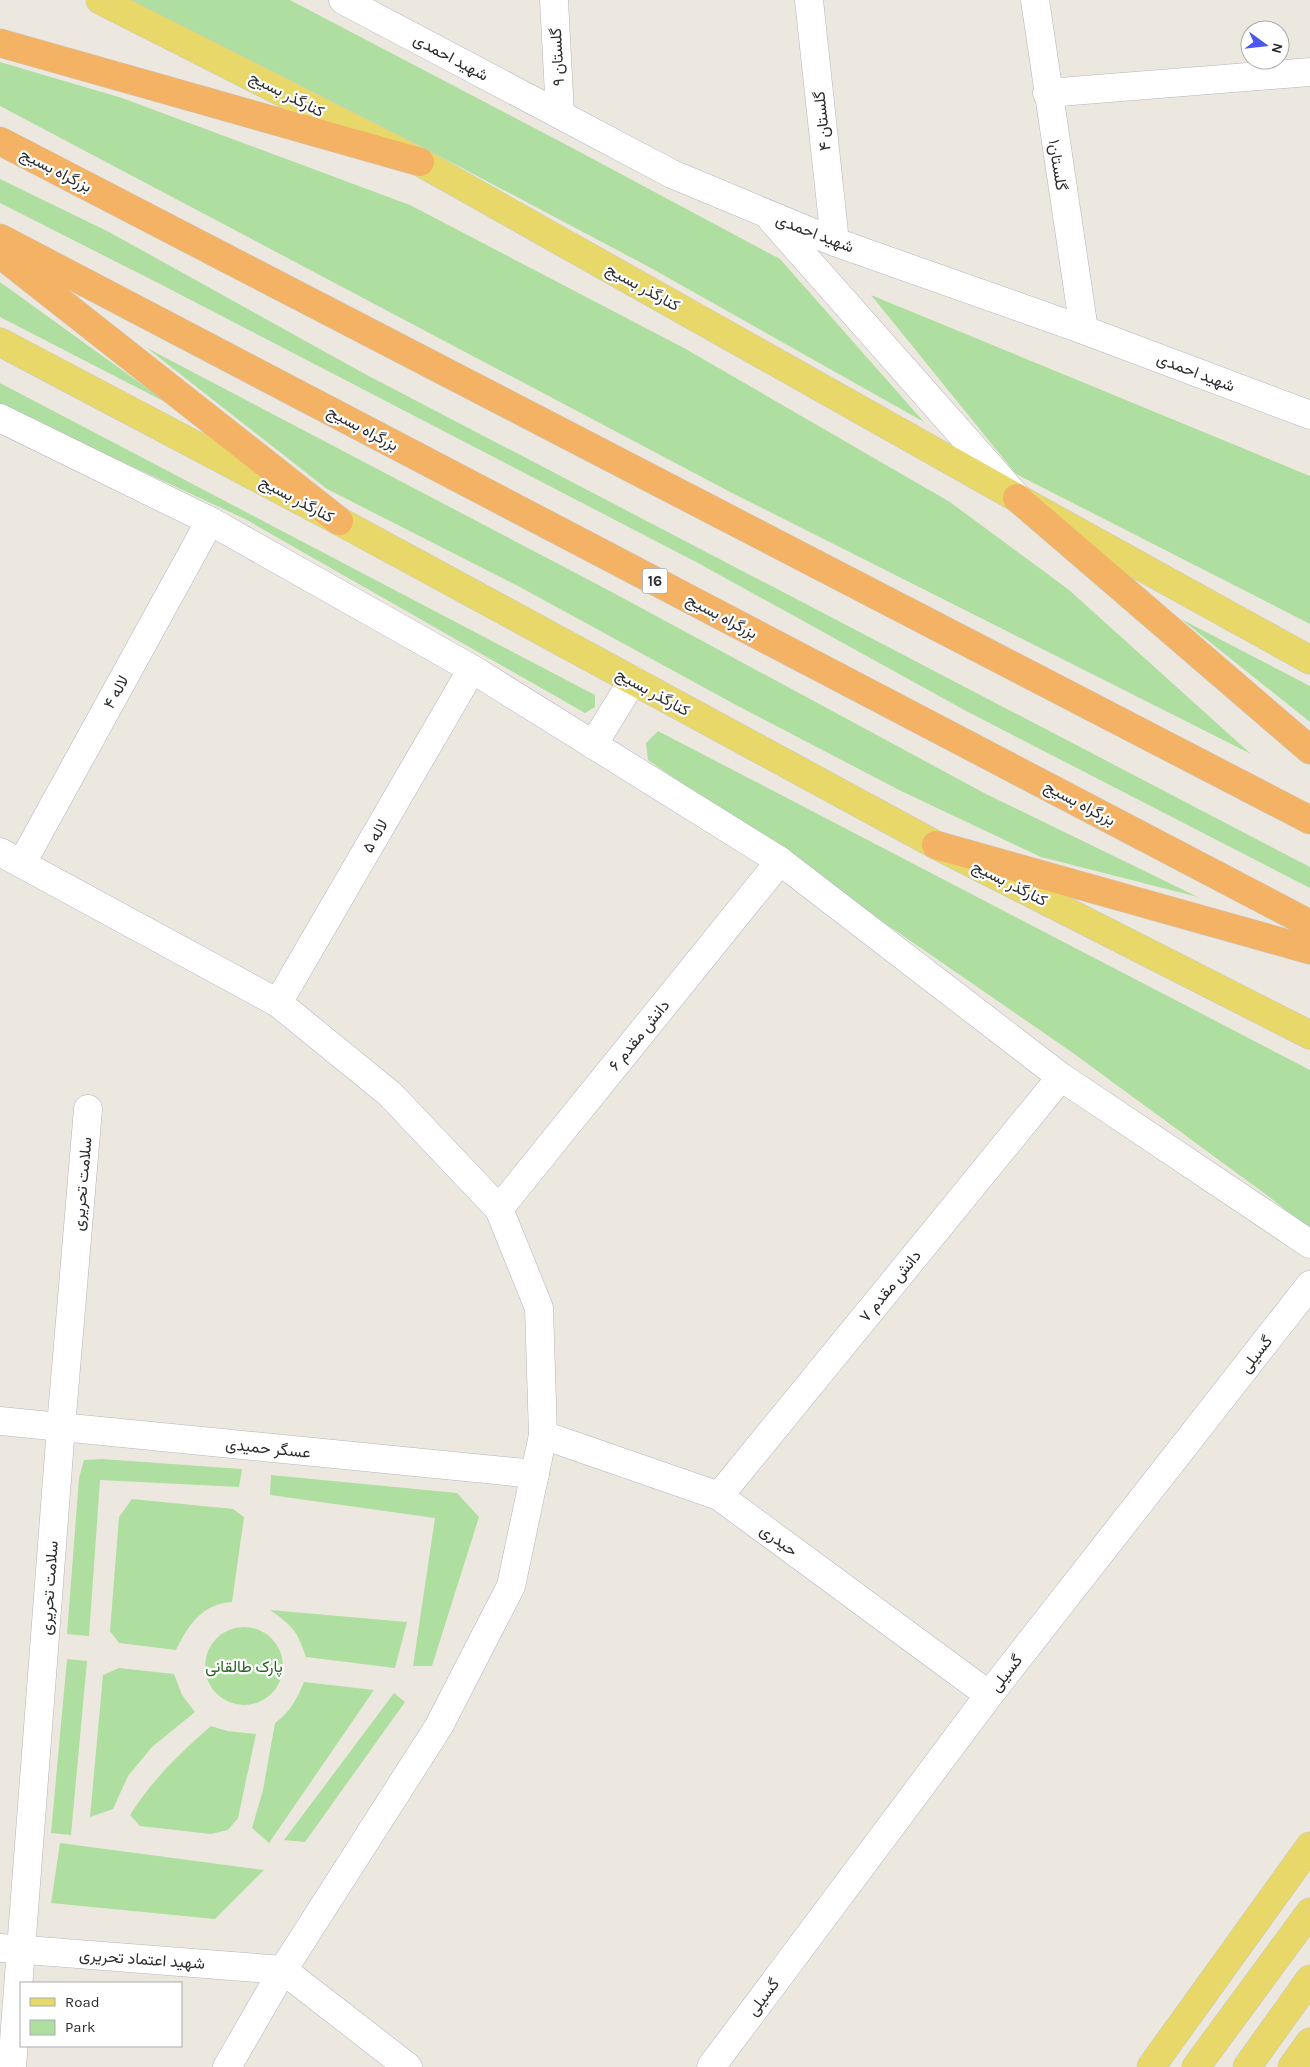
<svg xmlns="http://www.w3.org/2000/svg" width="1310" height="2067" viewBox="0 0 1310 2067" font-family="Karla,Vazirmatn,sans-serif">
	<rect width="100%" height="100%" fill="#ede8df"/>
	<!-- green -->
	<g fill="#aedfa0">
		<path d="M131,0H290L563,143L780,259L924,422L649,267L428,150Z"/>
		<path d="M0,62L122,98L410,205L684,348L950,502L1069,590L1251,754L732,493L0,106Z"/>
		<path d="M0,179L109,232L365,374L1310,867V888L968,712L698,563L160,284L0,203Z"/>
		<path d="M0,282L169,404L0,317Z"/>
		<path d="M871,295L1310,476V624L1016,474Z"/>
		<path d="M147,348L608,590L986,794L1198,897L1041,857L901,791L736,705L518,586L327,489Z"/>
		<path d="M0,383L595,695V707L585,713L245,519L0,405Z"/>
		<path d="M1181,619L1310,686V722Z"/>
		<path d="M658,731L1310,1070V1230L1268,1196L1073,1053L648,760L646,743Z"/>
		<path d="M102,1459L242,1469L239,1487L100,1480L89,1636L67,1634L79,1478L84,1460Z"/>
		<path d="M271,1475L457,1493L479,1517L432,1666H413L435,1518L270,1495Z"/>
		<path d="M132,1499L233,1509L244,1517L232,1602C202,1604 189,1624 176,1650L119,1643L110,1631L119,1517Z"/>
		<path d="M270,1610L407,1622L395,1668L306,1657C298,1632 292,1625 270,1610Z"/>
		<circle cx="244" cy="1666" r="39"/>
		<path d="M67,1659L87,1661L71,1835L51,1833Z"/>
		<path d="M119,1668L174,1674L182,1695L195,1712L152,1747L128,1776L113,1809L90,1817L103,1675Z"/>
		<path d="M304,1682L374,1690L269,1843L252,1828L263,1790L275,1723C290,1712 297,1699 304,1682Z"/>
		<path d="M394,1693L405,1702L305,1842L284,1840Z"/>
		<path d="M211,1726L227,1731L256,1734L238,1818L228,1830L211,1834L140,1826L130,1815C152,1780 180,1753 211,1726Z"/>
		<path d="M60,1843L264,1870L215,1919L51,1903Z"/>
	</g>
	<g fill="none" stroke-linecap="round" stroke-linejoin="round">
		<!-- minor casing -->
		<g stroke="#b3b4be" stroke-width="29">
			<g id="minor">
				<path d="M343,0L672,174L835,242L1084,330L1310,415"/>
				<path d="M554,0L560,114"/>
				<path d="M809,0L835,242"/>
				<path d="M1035,0L1084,330"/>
				<path d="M1047,93L1310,72"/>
				<path d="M772,220L1015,495"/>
				<path d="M0,418L210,521L472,669L780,861L1061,1077L1310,1244"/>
				<path d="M593,745L633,680"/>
				<path d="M0,852L278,1003L390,1094L499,1209L539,1308L543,1435L511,1586L439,1726L283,1970L227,2067"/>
				<path d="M22,863L210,521"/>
				<path d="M278,1003L472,669"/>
				<path d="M499,1209L780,861"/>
				<path d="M0,1421L535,1474"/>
				<path d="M543,1435L719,1496L989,1695"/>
				<path d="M719,1496L1061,1077"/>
				<path d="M0,1948L283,1970"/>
				<path d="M283,1970L408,2067"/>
				<path d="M12,2067L61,1427L88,1109"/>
				<path d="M711,2067L989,1695L1310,1285"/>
			</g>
		</g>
		<!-- major casing -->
		<g stroke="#c8c8c8" stroke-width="29">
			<g id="major">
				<path d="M100,0L420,162L1017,498L1310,660"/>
				<path d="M0,342L339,521L936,845L1310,1035"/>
				<path d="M1151,2067L1310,1846"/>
				<path d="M1196,2067L1310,1912"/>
				<path d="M1247,2067L1310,1979"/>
				<path d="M1292,2067L1310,2042"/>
			</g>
		</g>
		<!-- highway casing -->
		<g stroke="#c8c8c8" stroke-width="29">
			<g id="highway">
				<path d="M0,43L420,162"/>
				<path d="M0,141L1310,820"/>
				<path d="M0,238L1310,924"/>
				<path d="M0,254L339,521"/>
				<path d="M1017,498L1310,750"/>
				<path d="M936,845L1310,950"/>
			</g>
		</g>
		<!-- minor -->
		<use href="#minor" stroke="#fff" stroke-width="28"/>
		<!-- major -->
		<use href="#major" stroke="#e7d869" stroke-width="28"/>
		<!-- highway -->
		<use href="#highway" stroke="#f3b264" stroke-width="28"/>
	</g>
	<g text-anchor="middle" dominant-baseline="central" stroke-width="4.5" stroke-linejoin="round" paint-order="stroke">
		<!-- shield labels -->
		<rect fill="#fff" stroke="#6b6b6b" stroke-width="1" x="642.5" y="568.5" width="25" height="25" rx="4"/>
		<g font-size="15" font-weight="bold" fill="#2c2c2c">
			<text x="655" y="581">16</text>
		</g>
		<!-- street labels -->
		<g font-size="16" fill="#2c2c2c" stroke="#fff">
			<text transform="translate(451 57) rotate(28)">شهید احمدی</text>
			<text transform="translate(557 57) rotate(-93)">گلستان ۹</text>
			<text transform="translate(287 94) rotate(27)">کنارگذر بسیج</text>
			<text transform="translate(822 121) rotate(-96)">گلستان ۴</text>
			<text transform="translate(1058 165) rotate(81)">گلستان۱</text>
			<text transform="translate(56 170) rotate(27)">بزرگراه بسیج</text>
			<text transform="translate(815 233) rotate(21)">شهید احمدی</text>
			<text transform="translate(643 287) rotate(29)">کنارگذر بسیج</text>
			<text transform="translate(1196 372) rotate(21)">شهید احمدی</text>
			<text transform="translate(363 428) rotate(28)">بزرگراه بسیج</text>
			<text transform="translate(297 499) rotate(28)">کنارگذر بسیج</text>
			<text transform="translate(722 616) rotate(28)">بزرگراه بسیج</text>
			<text transform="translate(116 692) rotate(-61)">لاله ۴</text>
			<text transform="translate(653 692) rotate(29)">کنارگذر بسیج</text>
			<text transform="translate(1080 803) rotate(28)">بزرگراه بسیج</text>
			<text transform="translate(375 836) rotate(-60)">لاله ۵</text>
			<text transform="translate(1010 883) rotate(27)">کنارگذر بسیج</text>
			<text transform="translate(639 1035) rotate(-51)">دانش مقدم ۶</text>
			<text transform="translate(82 1184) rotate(-85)">سلامت تحریری</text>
			<text transform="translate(890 1286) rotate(-51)">دانش مقدم ۷</text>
			<text transform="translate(1256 1354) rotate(-52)">گسیلی</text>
			<text transform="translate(268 1448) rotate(6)">عسگر حمیدی</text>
			<text transform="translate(779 1540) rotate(36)">حیدری</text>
			<text transform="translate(49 1588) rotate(-86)">سلامت تحریری</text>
			<text transform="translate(1006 1673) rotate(-52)">گسیلی</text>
			<text transform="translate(142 1959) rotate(4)">شهید اعتماد تحریری</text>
			<text transform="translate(763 1997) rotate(-53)">گسیلی</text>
		</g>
		<!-- park labels -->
		<g font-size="16" fill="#266520" stroke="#fff">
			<text x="244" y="1666">پارک طالقانی</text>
		</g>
	</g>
	<!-- legend -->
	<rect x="20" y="1982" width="162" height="65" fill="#ffffff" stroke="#ababab"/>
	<rect x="30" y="1998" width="25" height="8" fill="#e7d869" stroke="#ababab"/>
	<text x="65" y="2007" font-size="15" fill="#2c2c2c">Road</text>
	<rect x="30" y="2020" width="25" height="15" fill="#aedfa0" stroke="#ababab"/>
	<text x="65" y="2032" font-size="15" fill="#2c2c2c">Park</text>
	<!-- north arrow -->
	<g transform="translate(1265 45) rotate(105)"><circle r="24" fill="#ffffff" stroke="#ababab"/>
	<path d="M0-4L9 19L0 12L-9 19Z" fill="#4b57ee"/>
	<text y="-8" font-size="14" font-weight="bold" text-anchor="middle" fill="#2c2c2c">N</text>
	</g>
</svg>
